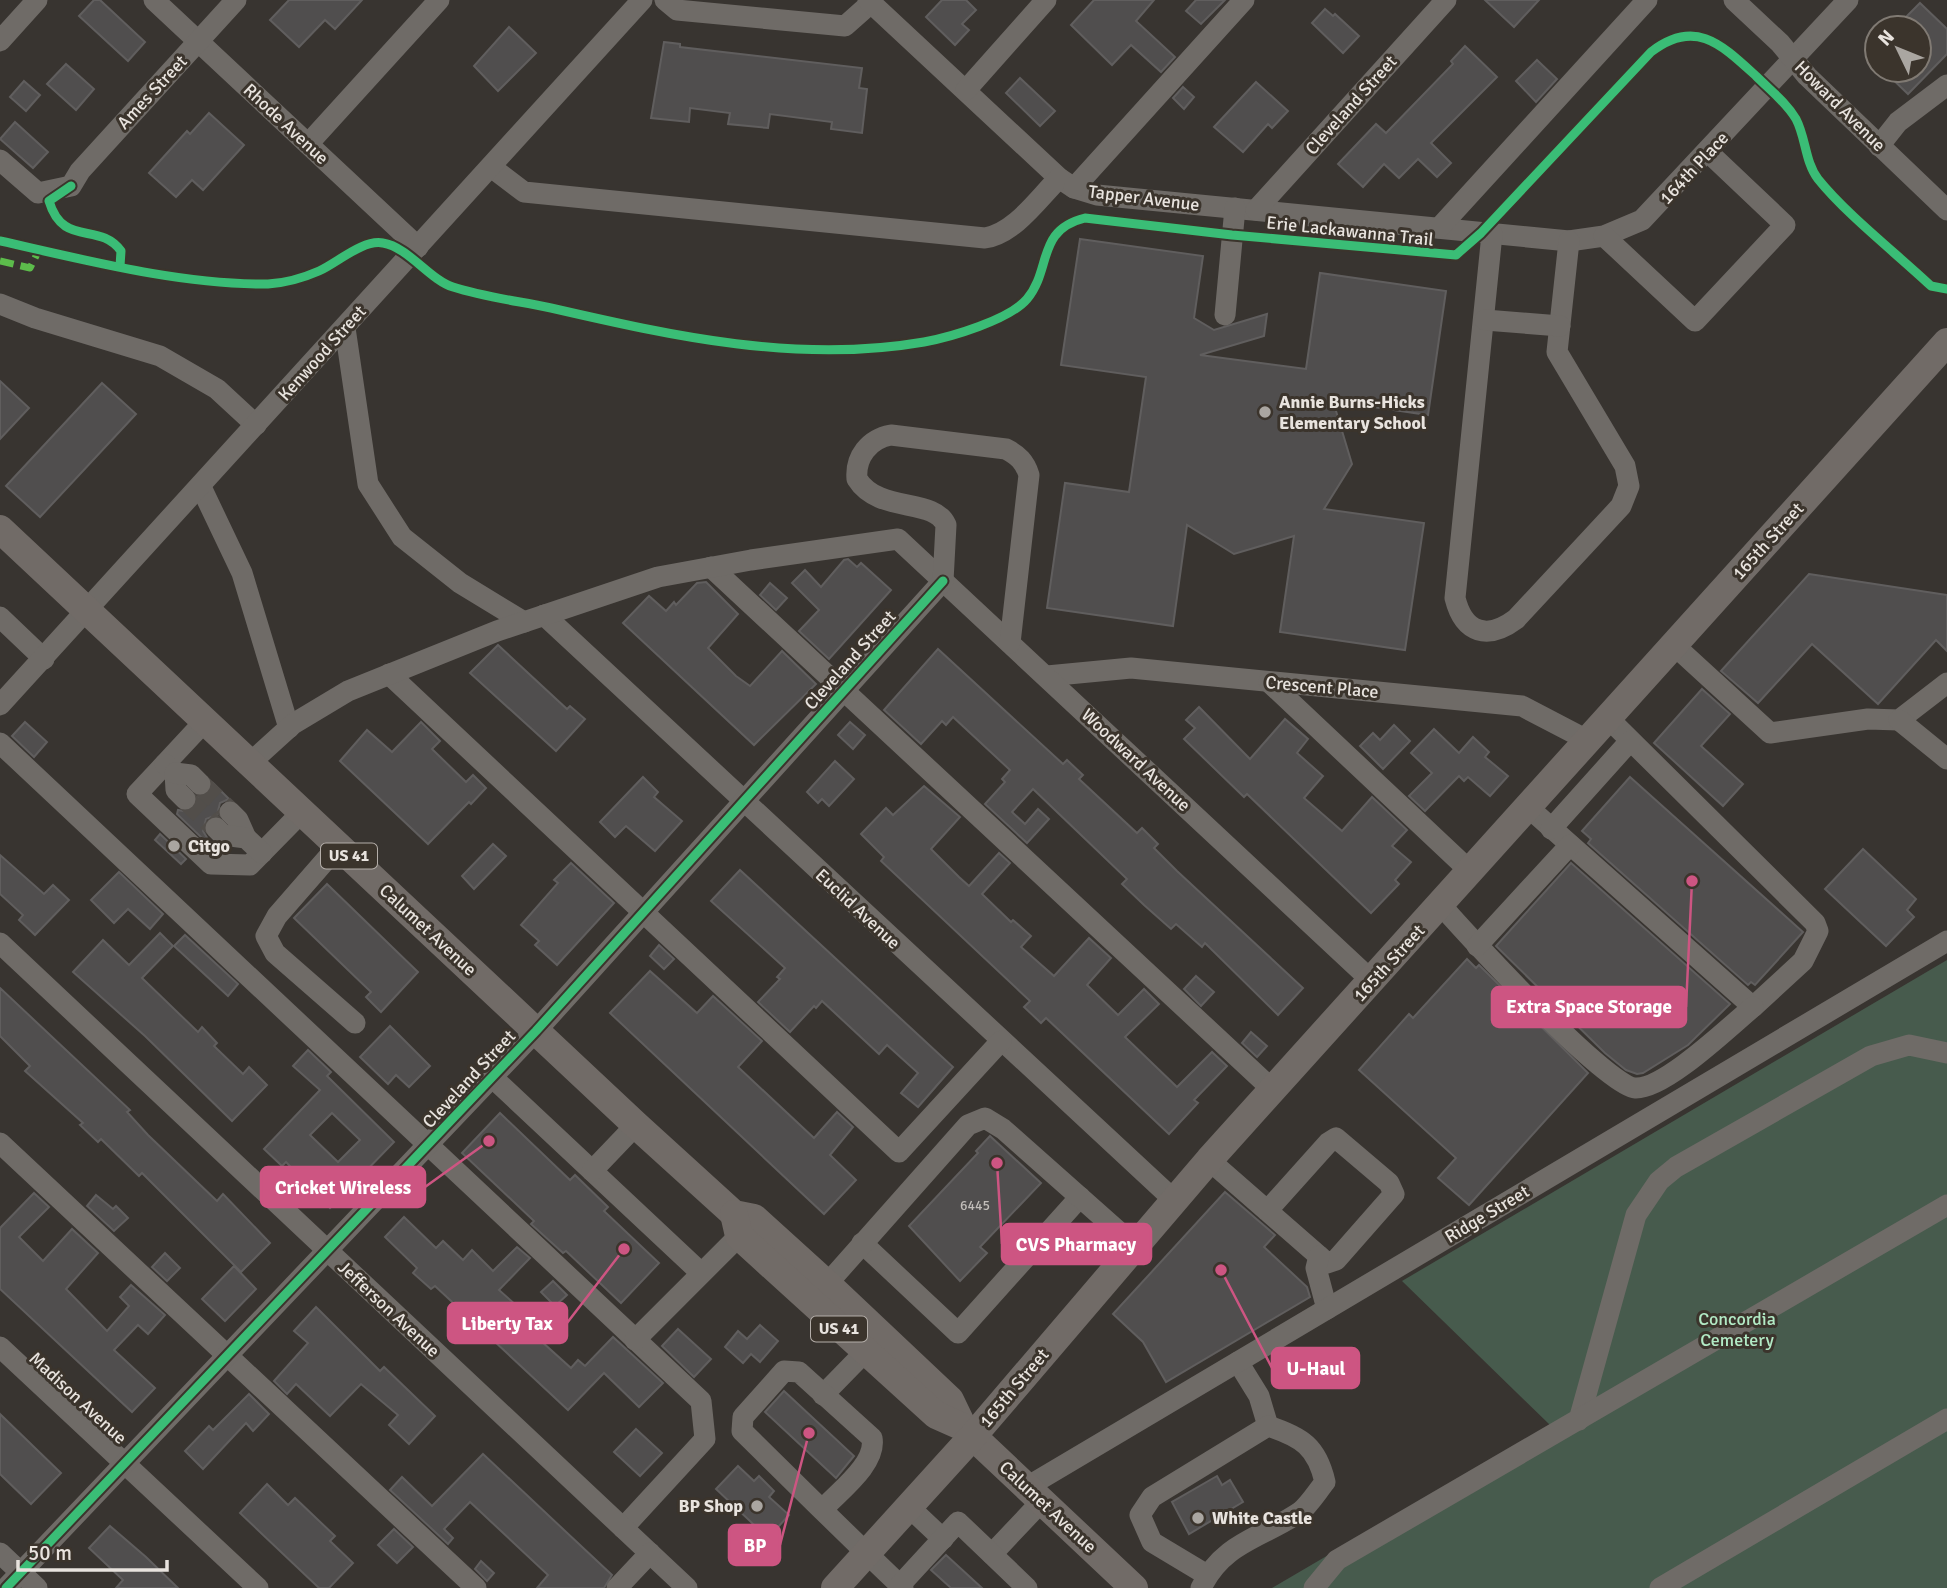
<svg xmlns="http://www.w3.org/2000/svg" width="1947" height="1588" viewBox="0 0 1947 1588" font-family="Signika,sans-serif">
	<rect width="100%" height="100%" fill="#383430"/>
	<!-- green -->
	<path fill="#475b4d" d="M1947,960V1588H1272L1550,1425L1402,1281Z"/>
	<!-- building -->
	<g fill="#504e4e" stroke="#605e5e" stroke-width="2" fill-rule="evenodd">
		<path d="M94,0H100L145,42L128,61L79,16Z"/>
		<path d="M289,0H362L335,29L325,20L299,47L270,20Z"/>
		<path d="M942,0H966L976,10L962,24L969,30L955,45L926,17Z"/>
		<path d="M1094,0H1154L1136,21L1175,57L1161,72L1131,45L1112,65L1071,25Z"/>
		<path d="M1196,0H1225L1201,24L1186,11Z"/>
		<path d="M1485,0H1539L1514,27Z"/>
		<path d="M1920,3L1947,29V54L1908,94L1883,70H1919V28H1895Z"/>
		<path d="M1325,9L1333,16L1335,14L1359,36L1343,53L1312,23Z"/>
		<path d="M509,27L536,53L498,91L474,66Z"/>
		<path d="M664,42L680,44V47L862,68L859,88L867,89L862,133L831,129L832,122L770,114L768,128L728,124L730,113L690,108L689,122L651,118Z"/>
		<path d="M1465,46L1497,77L1431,143L1451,163L1437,177L1418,159L1399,178L1384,164L1363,187L1338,164L1376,124L1386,133L1453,64L1451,61Z"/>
		<path d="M1537,60L1557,79L1536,102L1516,81Z"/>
		<path d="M66,64L94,89L76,110L47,84Z"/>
		<path d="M1020,78L1055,111L1040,126L1006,93Z"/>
		<path d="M24,81L40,95L26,111L10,97Z"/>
		<path d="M1256,82L1288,111L1272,128L1268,124L1243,152L1214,127Z"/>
		<path d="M1183,87L1194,97L1184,109L1173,98Z"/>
		<path d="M209,113L244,145L203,190L192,180L176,197L149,173L187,131L190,134Z"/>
		<path d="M15,122L48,152L33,168L0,139Z"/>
		<path d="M1080,239L1203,256L1194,318L1214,330L1267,314L1264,336L1200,355L1306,369L1320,273L1446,291L1428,415L1333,401L1352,464L1324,509L1424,523L1405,650L1280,632L1294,536L1234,554L1187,525L1173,626L1047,608L1065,483L1129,492L1146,377L1061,365Z"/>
		<path d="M0,381L29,408L0,439Z"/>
		<path d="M102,383L136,414L40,517L6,486Z"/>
		<path d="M848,559L857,567L861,563L891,590L829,659L799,631L819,610L792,583L805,570L821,587L844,560Z"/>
		<path d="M1809,574L1947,595V651L1936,640L1878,704L1812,644L1758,703L1721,671Z"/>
		<path d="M706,582L738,614L708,648L736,676L750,686L782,651L816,684L754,745L623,623L649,596L666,611L674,602L676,605L697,583Z"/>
		<path d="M770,583L787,598L776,610L760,595Z"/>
		<path d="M498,645L567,709L570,706L585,719L556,751L470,673Z"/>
		<path d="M938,649L1063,764L1067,760L1083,775L1079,779L1137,833L1142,828L1158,844L1154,848L1177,871L1303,988L1278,1015L1205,943L1202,947L1176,924L1171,929L1144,905L1122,884L1127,879L1033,789L1012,812L1025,824L1038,809L1049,819L1027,843L985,804L1005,782L1002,779L1010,770L953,717L946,725L942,721L921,744L884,710Z"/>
		<path d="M1702,689L1730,714L1701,746L1743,784L1723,806L1654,743Z"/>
		<path d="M1199,707L1250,759L1285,719L1308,739L1297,753L1323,776L1304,798L1342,831L1372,797L1407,830L1392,846L1411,862L1395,880L1399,884L1371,913L1247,794L1244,797L1184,739L1195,728L1186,720Z"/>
		<path d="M25,722L47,742L34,757L12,736Z"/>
		<path d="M421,722L440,741L432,749L466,782L473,775L486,788L471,804L469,802L428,844L340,761L367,730L392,752Z"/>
		<path d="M850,722L865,735L853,749L838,735Z"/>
		<path d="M1394,725L1410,741L1383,769L1360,746L1373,733L1380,740Z"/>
		<path d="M1434,729L1459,753L1473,737L1489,752L1485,757L1508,776L1490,796L1468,777L1464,781L1459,776L1425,811L1409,796L1432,773L1411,753Z"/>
		<path d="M835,761L854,779L829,806L822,799L818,803L807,792Z"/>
		<path d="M643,777L658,792L654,797L682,821L655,851L626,826L615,837L600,822Z"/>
		<path d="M1630,777L1803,932L1755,985L1751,982L1748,985L1588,843L1591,839L1582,831Z"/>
		<path d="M213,783L229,799L220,803L217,815L206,819L203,831L208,839L204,840L177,814L178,810L188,812L194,809L198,797L209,794Z"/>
		<path d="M924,786L960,817L931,849L959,877L969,886L999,853L1010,863L982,894L1011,922L1013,920L1031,936L1021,947L1054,976L1089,938L1111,958L1087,985L1118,1015L1144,989L1159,1004L1125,1037L1177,1087L1212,1052L1227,1066L1194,1100L1198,1103L1169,1134L1046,1018L1041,1023L1024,1007L1030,1001L881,861L884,857L861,834L886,808L893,815Z"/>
		<path d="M160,834L186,859L181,864L155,840Z"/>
		<path d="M493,844L506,856L474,889L462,876Z"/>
		<path d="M1863,849L1916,899L1907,910L1914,917L1886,946L1825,889Z"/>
		<path d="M0,855L44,894L53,885L69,900L35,935L19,920L23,915L0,894Z"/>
		<path d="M571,863L614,903L557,965L535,945L539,941L521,925L558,883L554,880Z"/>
		<path d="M1571,863L1730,1004L1688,1045L1643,1073L1637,1074L1626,1070L1605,1053L1496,946Z"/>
		<path d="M740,870L953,1067L918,1107L901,1093L918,1073L887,1045L879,1054L822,1001L816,1008L814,1006L790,1032L758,1002L780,979L777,977L785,968L711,901Z"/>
		<path d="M119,872L163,914L150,929L128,909L114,923L91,900Z"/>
		<path d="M327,884L418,972L381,1012L366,997L371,992L294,918Z"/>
		<path d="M160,933L173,946L142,978L198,1032L202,1027L217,1043L214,1046L243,1074L249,1067L267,1085L232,1121L145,1036L73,972L103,940L129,965Z"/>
		<path d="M185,935L238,984L228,996L174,946Z"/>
		<path d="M659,945L674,959L664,969L650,956Z"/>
		<path d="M1467,959L1476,968L1479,965L1588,1073L1469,1205L1438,1178L1456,1158L1359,1070L1409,1014L1413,1018Z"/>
		<path d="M650,971L697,1013L713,996L762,1041L738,1067L814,1138L837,1112L853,1127L830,1155L856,1180L824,1214L610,1013Z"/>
		<path d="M1196,976L1214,992L1201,1006L1184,989Z"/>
		<path d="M0,988L130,1110L127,1112L148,1135L217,1201L223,1194L270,1243L241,1272L142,1173L139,1176L101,1139L98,1142L80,1125L83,1123L25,1071L30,1066L0,1036Z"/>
		<path d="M390,1026L430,1066L409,1087L396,1075L388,1084L360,1057Z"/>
		<path d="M1251,1032L1267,1046L1257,1057L1242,1043Z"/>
		<path d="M308,1050L331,1072L327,1076L394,1142L330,1208L286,1162L282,1166L264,1149L320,1090L293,1066ZM332,1113L360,1140L338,1162L310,1135Z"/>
		<path d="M500,1113L570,1180L575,1175L608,1207L604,1211L659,1263L621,1303L566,1251L563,1253L531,1224L534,1221L462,1153Z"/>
		<path d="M990,1136L1041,1183L980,1247L987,1253L960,1281L909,1226L978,1153L976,1151Z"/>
		<path d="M1225,1192L1275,1235L1264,1247L1307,1287L1310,1297L1166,1382L1143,1342L1113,1314Z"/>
		<path d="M34,1193L49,1207L19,1237L43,1261L72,1229L98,1253L66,1289L107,1331L129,1306L120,1297L131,1285L165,1315L148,1334L138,1325L114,1350L155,1388L132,1412L0,1289V1228Z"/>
		<path d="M96,1195L113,1209L116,1206L128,1218L114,1231L87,1206Z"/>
		<path d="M404,1217L436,1248L443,1241L463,1260L472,1250L493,1271L517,1247L530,1258L499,1290L526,1314L520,1322L571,1368L578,1360L585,1366L613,1337L663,1383L639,1407L604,1373L568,1410L435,1286L431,1289L413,1273L417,1268L385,1237Z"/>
		<path d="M165,1253L180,1268L167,1281L152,1267Z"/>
		<path d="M234,1266L256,1289L225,1321L202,1299Z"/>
		<path d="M553,1281L567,1295L555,1306L541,1292Z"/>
		<path d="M316,1307L380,1371L384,1367L435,1416L409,1444L389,1425L398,1415L361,1384L330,1416L296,1384L287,1394L274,1381L308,1343L294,1331Z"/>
		<path d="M760,1325L778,1341L760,1362L751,1354L743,1363L725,1347L738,1331L747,1339Z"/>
		<path d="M678,1329L711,1359L694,1377L662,1346Z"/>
		<path d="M784,1391L854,1456L836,1478L765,1412Z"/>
		<path d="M249,1394L269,1414L253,1431L246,1423L203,1469L185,1451L209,1426L213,1430Z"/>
		<path d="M0,1414L61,1473L31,1504L0,1474Z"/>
		<path d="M636,1429L662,1453L640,1476L614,1452Z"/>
		<path d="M483,1454L612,1575L604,1588H537L548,1575L470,1502L444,1529L453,1538L448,1544L390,1490L402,1477L432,1506Z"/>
		<path d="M738,1466L754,1481L759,1476L774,1491L769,1497L789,1515L768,1538L716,1489Z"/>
		<path d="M1217,1476L1222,1485L1230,1480L1243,1502L1189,1534L1172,1502Z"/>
		<path d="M267,1484L288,1505L295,1498L335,1536L330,1541L353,1563L329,1588H319L240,1513Z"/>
		<path d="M110,1526L146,1557L178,1588H116L123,1580L89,1548Z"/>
		<path d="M394,1529L413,1547L397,1563L378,1545Z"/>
		<path d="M946,1555L982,1588H951L931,1570Z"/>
		<path d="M481,1561L494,1573L487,1581L475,1569Z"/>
	</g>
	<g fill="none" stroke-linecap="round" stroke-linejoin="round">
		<!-- minor-tunnel -->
		<g stroke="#524e4a" stroke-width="21" stroke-dasharray="21 10" stroke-linecap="butt">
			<path d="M200,784L230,812"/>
			<path d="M185,799L216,828"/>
		</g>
		<!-- minor -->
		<g stroke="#6f6b67" stroke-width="21">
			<path d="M154,0L418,247"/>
			<path d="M665,0L677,10L845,26L871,3"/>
			<path d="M868,0L1059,178L1074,188L1097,195L1569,241L1604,236L1642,220L1848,0"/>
			<path d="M1734,0L1780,43L1807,76L1947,210"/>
			<path d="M0,41L37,0"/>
			<path d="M966,90L1046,0"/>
			<path d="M308,144L439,0"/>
			<path d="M1879,146L1898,122L1947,85"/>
			<path d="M0,160L38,193L71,186L80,171L236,0"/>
			<path d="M491,167L524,192L985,238C1015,233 1038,199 1059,178"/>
			<path d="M1074,188L1244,0"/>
			<path d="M1256,210L1446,0"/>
			<path d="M1439,228L1647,0"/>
			<path d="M1492,234L1455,598C1464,634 1488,640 1516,619L1621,506L1629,486L1625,466L1557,352L1569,241"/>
			<path d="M1604,236L1695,321L1785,225L1708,152"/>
			<path d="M0,304L35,318L160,356L217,389L256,425"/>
			<path d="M1225,315L1235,208"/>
			<path d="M1485,320L1560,326"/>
			<path d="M345,328L368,484L402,537L460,583L524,622"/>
			<path d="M201,487L242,573L289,728"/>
			<path d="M711,567L1273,1090"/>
			<path d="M544,615L1174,1200"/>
			<path d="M0,617L44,659"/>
			<path d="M1675,646L1770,733L1868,719L1899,720L1947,683"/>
			<path d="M389,674L899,1152L1001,1041"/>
			<path d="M1047,676L1131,668L1522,706L1589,741"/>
			<path d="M1269,682L1471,872"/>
			<path d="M0,705L642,0"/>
			<path d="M1899,720L1947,759"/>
			<path d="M205,721L137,794L211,864L250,865L302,812"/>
			<path d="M0,743L701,1401L705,1439L623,1528"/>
			<path d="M250,763L293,724L348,691L497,631L658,577L751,560L898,539L1372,981"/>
			<path d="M165,764L175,773L176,790L185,799"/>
			<path d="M175,773L191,775L200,784"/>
			<path d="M1529,808L1753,1007L1803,961L1818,931L1815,923L1609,719"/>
			<path d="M230,812L238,820L246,838"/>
			<path d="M216,828L223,835L246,838L262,853"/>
			<path d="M1551,829L1630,741"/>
			<path d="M338,846L277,916L266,936L275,953L355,1023"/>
			<path d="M1441,905C1466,934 1607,1087 1635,1088C1664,1090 1730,1026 1753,1007"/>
			<path d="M0,943L687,1588"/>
			<path d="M1477,946L1570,845"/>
			<path d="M492,1077L700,1272"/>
			<path d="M0,1143L476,1588"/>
			<path d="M1209,1160L1319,1256L1327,1263L1336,1260L1394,1194L1389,1183L1336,1138L1328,1143L1267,1211"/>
			<path d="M592,1171L636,1125"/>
			<path d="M862,1243L958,1333L1080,1197"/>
			<path d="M1319,1256L1316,1268L1327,1309"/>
			<path d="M827,1284L968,1125L985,1118L1003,1129L1135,1246"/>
			<path d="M635,1340L739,1236"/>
			<path d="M0,1347L258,1588"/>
			<path d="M1238,1362L1259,1396L1268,1426"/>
			<path d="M823,1395L864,1353"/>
			<path d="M1579,1420L1636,1215L1659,1181L1676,1167L1871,1056L1909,1045L1947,1053"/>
			<path d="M1027,1487L1947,941"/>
			<path d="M909,1507L943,1539"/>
			<path d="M822,1510C838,1492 877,1464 872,1438L799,1372L784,1371L743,1417L742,1431C796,1484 849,1537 903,1588"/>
			<path d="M0,1553L37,1588"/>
			<path d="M992,1554L1042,1501"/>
			<path d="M900,1585L958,1522L1027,1588"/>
			<path d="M6,1588L536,1031L943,581L946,525C934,497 879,514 857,479C855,457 869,439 891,435L1006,449C1018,455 1025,462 1029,475L1010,643"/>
			<path d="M617,1588L650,1553"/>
			<path d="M1201,1588C1223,1542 1262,1538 1300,1512C1309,1505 1317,1492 1325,1482C1317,1447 1302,1437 1268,1426L1152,1497L1140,1515L1152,1542L1207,1575"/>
			<path d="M1314,1588L1337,1560L1947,1205"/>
			<path d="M1660,1588L1947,1419"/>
		</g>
		<!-- major -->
		<g stroke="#716b67" stroke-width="28">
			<path d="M0,529L636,1125L734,1214L754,1218L827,1284L950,1400L963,1427"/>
			<path d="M734,1214L739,1236L936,1415L963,1427L1134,1588"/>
			<path d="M835,1588L973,1436L1209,1160L1947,342"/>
		</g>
		<!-- quiet -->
		<path stroke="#5cbc4b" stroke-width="7" stroke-dasharray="14 7" stroke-linecap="butt" d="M0,261L30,268L39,250"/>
		<!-- cycleway casing -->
		<g stroke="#3b342c" stroke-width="13">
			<g id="cycleway">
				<path d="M71,186L49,201C63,248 99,221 121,251L120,266"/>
				<path d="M0,241C85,260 181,285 268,284C286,283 303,278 319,271C337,263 363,239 383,243C408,247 430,280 453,287C484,297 518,301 551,308C673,336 798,364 924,342C951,337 1009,320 1027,299C1052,269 1036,230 1085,218L1232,235L1456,255L1481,233L1651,52C1695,18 1721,44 1756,76C1770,90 1786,102 1796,119C1806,138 1805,162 1818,179C1846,214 1897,254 1931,286L1947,289"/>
				<path d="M6,1588L536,1031L943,581"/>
			</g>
		</g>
		<!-- cycleway -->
		<use href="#cycleway" stroke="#3abd76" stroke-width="9"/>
	</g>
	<!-- markers -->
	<g fill="#aaa6a1" stroke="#3b342c" stroke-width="2.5">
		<circle cx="1265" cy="412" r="7"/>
		<circle cx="174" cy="846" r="7"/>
		<circle cx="757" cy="1506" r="7"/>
		<circle cx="1198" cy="1518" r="7"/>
	</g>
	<g text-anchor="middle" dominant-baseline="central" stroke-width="6" stroke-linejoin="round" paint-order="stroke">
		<!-- number labels -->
		<g font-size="14" fill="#c2beba">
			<text x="975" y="1205">6445</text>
		</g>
		<!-- shield labels -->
		<g fill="#3b342c" stroke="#b4aea9" stroke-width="2">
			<rect x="321" y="843.5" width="56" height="25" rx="5"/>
			<rect x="811" y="1316.5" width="56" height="25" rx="5"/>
		</g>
		<g font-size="16" font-weight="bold" fill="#e8e3de">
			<text x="349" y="856">US 41</text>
			<text x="839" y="1329">US 41</text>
		</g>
		<!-- street labels -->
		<g font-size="18" fill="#e8e3de" stroke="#3b342c">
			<text transform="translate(152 92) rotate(-47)">Ames Street</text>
			<text transform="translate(1351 105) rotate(-48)">Cleveland Street</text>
			<text transform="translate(1840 106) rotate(45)">Howard Avenue</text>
			<text transform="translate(286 124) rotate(43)">Rhode Avenue</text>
			<text transform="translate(1694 168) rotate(-47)">164th Place</text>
			<text transform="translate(1144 198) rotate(7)">Tapper Avenue</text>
			<text transform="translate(1350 231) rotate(6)">Erie Lackawanna Trail</text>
			<text transform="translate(322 353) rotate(-48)">Kenwood Street</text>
			<text transform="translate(1768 541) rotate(-48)">165th Street</text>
			<text transform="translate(850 660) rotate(-48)">Cleveland Street</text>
			<text transform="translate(1322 687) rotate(5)">Crescent Place</text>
			<text transform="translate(1136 760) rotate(43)">Woodward Avenue</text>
			<text transform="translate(858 909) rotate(43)">Euclid Avenue</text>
			<text transform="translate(428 930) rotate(43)">Calumet Avenue</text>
			<text transform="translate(1389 963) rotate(-48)">165th Street</text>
			<text transform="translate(469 1079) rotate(-47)">Cleveland Street</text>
			<text transform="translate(1487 1214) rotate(-31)">Ridge Street</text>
			<text transform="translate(389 1309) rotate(43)">Jefferson Avenue</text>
			<text transform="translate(1014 1388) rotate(-50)">165th Street</text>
			<text transform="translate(78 1398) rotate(43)">Madison Avenue</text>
			<text transform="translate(1048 1507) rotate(43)">Calumet Avenue</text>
		</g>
		<!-- poi labels -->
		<g font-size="18" font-weight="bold" fill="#e8e3de" stroke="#3b342c" text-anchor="start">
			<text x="1279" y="402">Annie Burns-Hicks<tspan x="1279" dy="21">Elementary School</tspan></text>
			<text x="188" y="846">Citgo</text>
			<text x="743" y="1506" text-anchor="end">BP Shop</text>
			<text x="1212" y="1518">White Castle</text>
		</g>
		<!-- park labels -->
		<g font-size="18" fill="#b2eac5" stroke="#3b342c">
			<text x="1737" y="1319">Concordia<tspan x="1737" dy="21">Cemetery</tspan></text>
		</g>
	</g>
	<!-- callouts -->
	<path fill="none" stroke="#cd5582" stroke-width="2.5" d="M1692 881L1686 1007M489 1141L425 1187M997 1163L1002 1244M624 1249L567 1323M1221 1270L1272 1368M809 1433L780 1545"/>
	<g fill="#cd5582" stroke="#3b342c" stroke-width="2.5">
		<circle cx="1692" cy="881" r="7"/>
		<circle cx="489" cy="1141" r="7"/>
		<circle cx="997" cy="1163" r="7"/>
		<circle cx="624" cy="1249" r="7"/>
		<circle cx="1221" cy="1270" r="7"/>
		<circle cx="809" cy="1433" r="7"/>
	</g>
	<g fill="#cd5582" stroke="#cd5582" stroke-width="2.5">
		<rect x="1492" y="987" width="194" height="40" rx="7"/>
		<rect x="261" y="1167" width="164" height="40" rx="7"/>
		<rect x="1002" y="1224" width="149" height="40" rx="7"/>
		<rect x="448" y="1303" width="119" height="40" rx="7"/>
		<rect x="1272" y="1348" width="87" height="40" rx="7"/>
		<rect x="729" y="1525" width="51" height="40" rx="7"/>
	</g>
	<g font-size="19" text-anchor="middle" font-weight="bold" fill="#fff">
		<text x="1589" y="1013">Extra Space Storage</text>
		<text x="343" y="1194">Cricket Wireless</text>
		<text x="1076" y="1251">CVS Pharmacy</text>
		<text x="507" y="1330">Liberty Tax</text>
		<text x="1316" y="1375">U-Haul</text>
		<text x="755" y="1552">BP</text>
	</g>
	<!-- north arrow -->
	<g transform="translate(1898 49) rotate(313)"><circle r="33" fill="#3b342c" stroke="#807a73" stroke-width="2"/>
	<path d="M0-5L12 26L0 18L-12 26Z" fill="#aaa6a1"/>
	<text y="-10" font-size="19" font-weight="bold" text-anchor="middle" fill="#e8e3de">N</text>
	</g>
	<!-- scale -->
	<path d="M18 1560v10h149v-10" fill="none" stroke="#e8e3de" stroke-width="3.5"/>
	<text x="28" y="1560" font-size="21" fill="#e8e3de" stroke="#3b342c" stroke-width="5" paint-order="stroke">50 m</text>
</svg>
